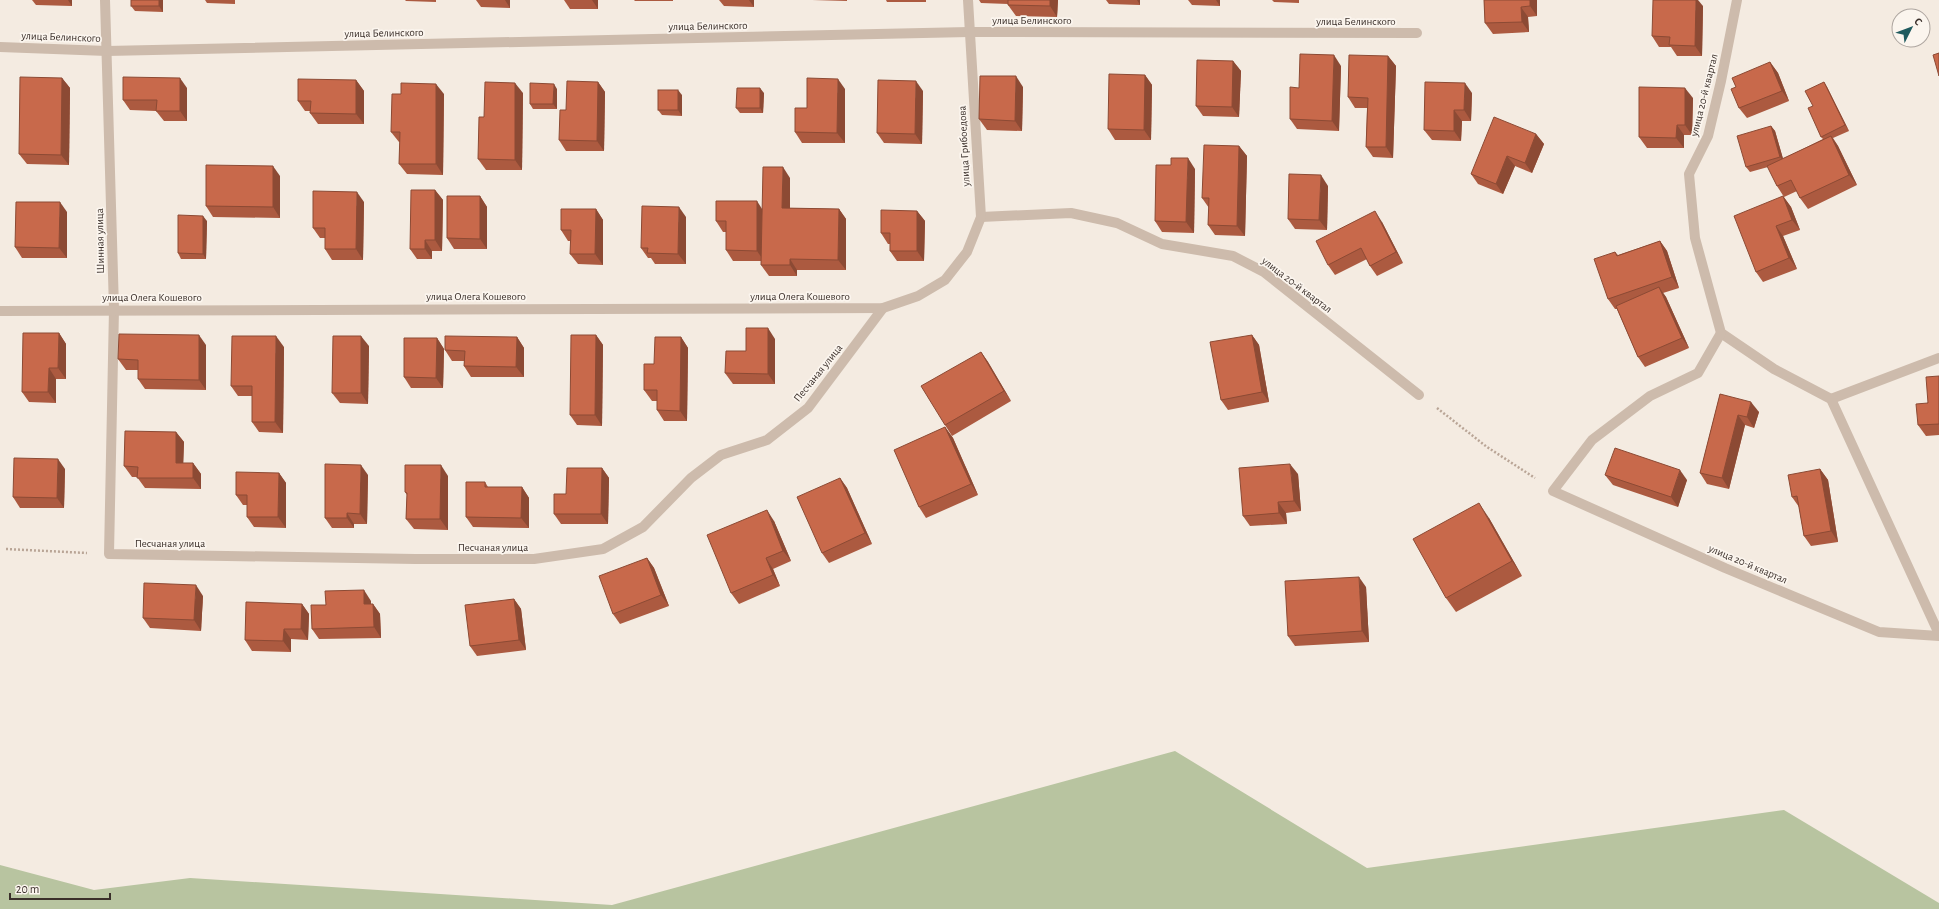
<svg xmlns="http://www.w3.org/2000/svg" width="1939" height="909" viewBox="0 0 1939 909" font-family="'Alegreya Sans',sans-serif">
	<rect width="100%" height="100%" fill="#f4ebe1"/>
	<!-- green -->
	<path fill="#b8c4a0" d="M1175,751L1367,868L1784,810L1939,903V909H0V865L94,890L190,878L612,905Z"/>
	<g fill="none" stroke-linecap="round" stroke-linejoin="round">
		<!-- path -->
		<g stroke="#b9a596" stroke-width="2.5" stroke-dasharray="2 2" stroke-linecap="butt">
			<path d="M1437,408L1487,447L1535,478"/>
			<path d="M6,549L87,553"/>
		</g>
		<!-- service -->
		<path stroke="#cdbbac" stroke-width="10" d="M1831,399L1939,358"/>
		<!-- minor -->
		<g stroke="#cdbbac" stroke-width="10">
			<path d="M105,0L114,309L109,554L415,559H534L603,549L643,527L691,478L721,455L767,440L808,408L883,308"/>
			<path d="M1737,0L1721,81L1708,136L1689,174L1695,238L1721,333L1774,369L1831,399L1939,634"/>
			<path d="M0,47L107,51L969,32L1417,33"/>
			<path d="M981,217L1071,213L1117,223L1162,244L1233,256L1264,272L1419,395"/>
			<path d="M0,311L883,308L918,296L945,280L967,252L981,217L968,0"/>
			<path d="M1721,333L1698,373L1650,396L1592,440L1553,491L1725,568L1879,632L1939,636"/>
		</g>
	</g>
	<!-- wall -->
	<g fill="#ac5a40">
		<path d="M32,0H72V6L36,5Z"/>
		<path d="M131,0H163V12L135,11L131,6Z"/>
		<path d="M205,0H235V4L207,3Z"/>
		<path d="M405,0H436V2L406,1Z"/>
		<path d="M476,0H510V8L481,7Z"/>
		<path d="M564,0H598V9H570Z"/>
		<path d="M634,0H673V1H635Z"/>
		<path d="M719,0H754V7L724,6Z"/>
		<path d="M812,0H847V1Z"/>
		<path d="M886,0H926V2H887Z"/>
		<path d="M979,0H1058L1057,17L1016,16L1008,5V4L981,3Z"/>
		<path d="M1106,0H1140V5L1109,4Z"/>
		<path d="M1188,0H1220V6L1192,5Z"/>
		<path d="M1272,0H1299V3L1274,2Z"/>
		<path d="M1484,0H1537V16L1528,17L1529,32L1493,34L1485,23Z"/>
		<path d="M1703,6L1702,56H1677L1671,47H1659L1652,36Z"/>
		<path d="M1388,56L1396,66L1393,158L1373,157L1366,147L1367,108H1355L1348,97Z"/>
		<path d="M1233,61L1241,71L1239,117L1203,116L1196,106Z"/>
		<path d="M1770,62L1778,73L1789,101L1747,118L1739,108L1736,87Z"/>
		<path d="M1341,66L1339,131L1297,129L1290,119L1299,88Z"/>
		<path d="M1145,75L1152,85L1151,140H1115L1108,129Z"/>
		<path d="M62,78L70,88L69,165L27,164L19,154Z"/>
		<path d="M356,80L364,91V124H318L310,113V111H305L298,101Z"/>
		<path d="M598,82L605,92L604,151H566L559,140L566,110Z"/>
		<path d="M1824,82L1827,87L1849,131L1833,138L1838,146L1857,185L1808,209L1800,198L1797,191L1784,197L1777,186L1768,167L1750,172L1746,167L1771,126L1775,131L1783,159L1823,139L1821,137L1813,106Z"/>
		<path d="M1023,87L1022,131L987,130L979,119Z"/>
		<path d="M187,88V121H164L156,111L130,110L123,100Z"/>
		<path d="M557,89V109H533L530,104Z"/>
		<path d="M845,89V143H802L795,132L807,108Z"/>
		<path d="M923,91L922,144L884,143L877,133Z"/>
		<path d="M523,93L522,170H486L478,159L484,117Z"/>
		<path d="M764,93L763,113H740L736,108Z"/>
		<path d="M1472,93L1471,121H1462L1461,141L1432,140L1424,130Z"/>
		<path d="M444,94L443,175L407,174L399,164L400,142H399L391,132Z"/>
		<path d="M682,95V116L662,115L658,110Z"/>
		<path d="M1693,98L1692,135H1684V148H1647L1639,137Z"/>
		<path d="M1536,134L1544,144L1532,173L1515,166L1503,194L1478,184L1471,174Z"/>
		<path d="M1239,146L1247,156L1245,236L1215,235L1208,225L1209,208L1202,198Z"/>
		<path d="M1195,169L1194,233L1162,232L1155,221Z"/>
		<path d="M280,176V218L213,217L206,206Z"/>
		<path d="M790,178V208L839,209L846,219V270H797V276H769L761,265V261H733L726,250V232H723L716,221L762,209Z"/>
		<path d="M1328,186L1327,230L1295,229L1288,219Z"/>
		<path d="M435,190L443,200L442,251H432V259H417L410,249Z"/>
		<path d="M480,196L487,207V249H454L447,238Z"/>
		<path d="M1783,196L1791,207L1800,230L1783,236L1797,269L1763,282L1756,272Z"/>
		<path d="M364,202L363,260H332L325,249V238H320L313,228Z"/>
		<path d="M596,209L603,220V265L578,264L570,254L571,241H568L561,230Z"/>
		<path d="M917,211L925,221L924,261H897L890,251V244H888L881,233Z"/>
		<path d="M67,212V258H22L15,247Z"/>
		<path d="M686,217V264H655L651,258H648L641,248Z"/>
		<path d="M207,221L206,259H181L178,253Z"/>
		<path d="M1382,222L1403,263L1377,276L1370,266L1367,259L1335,275L1328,265Z"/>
		<path d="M1660,241L1667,251L1679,288L1663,293L1666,297L1689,348L1645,367L1638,357L1617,309H1615L1608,299L1615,252L1618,255Z"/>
		<path d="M59,333L66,344V379H56V403L29,402L22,392Z"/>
		<path d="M596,335L603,345L602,426L577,425L570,415Z"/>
		<path d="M1252,335L1259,345L1269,402L1228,410L1221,400Z"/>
		<path d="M517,337L524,348V377H471L464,366V361H452L445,350Z"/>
		<path d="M681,337L688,348L687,421H664L657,410V401H652L644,390L654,364Z"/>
		<path d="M437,338L444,349L443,388H411L404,377Z"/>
		<path d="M775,339V384H733L725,373L746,351Z"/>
		<path d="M206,345V390L145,389L138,379V370H126L118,359Z"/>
		<path d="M369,346L368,404L340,403L332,393Z"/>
		<path d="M284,347L283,433L259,432L252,422V396H238L231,386Z"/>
		<path d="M981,352L988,362L1011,401L952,436L945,425Z"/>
		<path d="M1939,376V435L1926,436L1918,425Z"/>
		<path d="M1720,394L1759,412L1754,428L1745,425L1729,489L1707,484L1700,473Z"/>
		<path d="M945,427L953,438L978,495L926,518L919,507Z"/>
		<path d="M176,432L184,442L183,463H193L201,474V489L145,488L137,477H132L124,466Z"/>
		<path d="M602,468L609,478L608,524H561L554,514L566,494Z"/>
		<path d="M65,469L64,508H20L13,497Z"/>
		<path d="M1820,469L1828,480L1838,542L1811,546L1804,536L1799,507L1792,497Z"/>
		<path d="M279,473L286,483V528L254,527L247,517V505H243L236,495Z"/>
		<path d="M1298,474L1301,511L1286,513L1287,524L1250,526L1243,516Z"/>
		<path d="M368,475L367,524H354V528H332L325,518Z"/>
		<path d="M1605,475L1687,480L1678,507L1613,485Z"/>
		<path d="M448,476V530L414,529L406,519L407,495L405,492Z"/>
		<path d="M840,478L847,488L872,544L829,563L822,553Z"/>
		<path d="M485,482L488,487H522L529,498V528L473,527L466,517Z"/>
		<path d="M1489,518L1522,576L1456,612L1446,598Z"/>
		<path d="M774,521L791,561L773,569L780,586L739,604L731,593Z"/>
		<path d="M647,558L654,568L669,606L620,624L613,614Z"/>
		<path d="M1366,587L1369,642L1295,646L1288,636Z"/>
		<path d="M203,596L201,631L150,628L143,618Z"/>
		<path d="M514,599L521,609L526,650L477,656L470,646Z"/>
		<path d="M371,601V604H373L380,614L381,638L319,639L312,629L326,605Z"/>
		<path d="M302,604L309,614L308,640L291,639V652L252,651L245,640Z"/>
	</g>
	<!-- shaded-wall -->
	<g fill="#8c4a34">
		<path d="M68,0H72V6Z"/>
		<path d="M159,0H163V12L159,6Z"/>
		<path d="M505,0H510V8Z"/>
		<path d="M592,0H598V9Z"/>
		<path d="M749,0H754V7Z"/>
		<path d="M1050,0H1058L1057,17L1050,6Z"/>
		<path d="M1137,0H1140V5Z"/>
		<path d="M1216,0H1220V6Z"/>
		<path d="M1530,0H1537V16L1530,6Z"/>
		<path d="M1696,0H1698L1703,6L1702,56L1695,46Z"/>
		<path d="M1521,7L1528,17L1529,32L1522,22Z"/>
		<path d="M1334,55L1341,66L1339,131L1332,121Z"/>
		<path d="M1388,56L1396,66L1393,158L1386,147Z"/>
		<path d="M1233,61L1241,71L1239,117L1232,107Z"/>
		<path d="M1770,62L1778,73L1789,101L1782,91Z"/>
		<path d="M1145,75L1152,85L1151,140L1144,130Z"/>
		<path d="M1016,76L1023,87L1022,131L1015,121Z"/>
		<path d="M62,78L70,88L69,165L61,155Z"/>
		<path d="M180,78L187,88V121L180,111Z"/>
		<path d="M838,79L845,89V143L837,133Z"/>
		<path d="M356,80L364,91V124L356,114Z"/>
		<path d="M916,81L923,91L922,144L915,134Z"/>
		<path d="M598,82L605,92L604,151L597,141Z"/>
		<path d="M1824,82L1827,87L1849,131L1845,125Z"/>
		<path d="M515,83L523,93L522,170L515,160Z"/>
		<path d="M1465,83L1472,93L1471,121L1464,110Z"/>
		<path d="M436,84L444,94L443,175L436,164Z"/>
		<path d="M554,84L557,89V109L553,104Z"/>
		<path d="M760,88L764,93L763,113L760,108Z"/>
		<path d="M1685,88L1693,98L1692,135L1685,125Z"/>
		<path d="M678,90L682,95V116L678,110Z"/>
		<path d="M1454,110L1462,121L1461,141L1454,131Z"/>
		<path d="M1677,125L1684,135V148L1676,138Z"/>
		<path d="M1771,126L1775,131L1784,162L1780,157Z"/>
		<path d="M1536,134L1544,144L1532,173L1525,163Z"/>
		<path d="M1831,136L1838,146L1857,185L1849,175Z"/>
		<path d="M1239,146L1247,156L1245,236L1237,226Z"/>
		<path d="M1507,156L1515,166L1503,194L1496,184Z"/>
		<path d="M1188,158L1195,169L1194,233L1186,222Z"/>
		<path d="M273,166L280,176V218L273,207Z"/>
		<path d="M783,167L790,178V218L782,208Z"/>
		<path d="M1321,175L1328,186L1327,230L1319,220Z"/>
		<path d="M435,190L443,200L442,251L435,240Z"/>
		<path d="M357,192L364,202L363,260L356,249Z"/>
		<path d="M480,196L487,207V249L480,239Z"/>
		<path d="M1783,196L1791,207L1800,230L1792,220Z"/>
		<path d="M757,201L764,212V261L757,251Z"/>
		<path d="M60,202L67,212V258L59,248Z"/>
		<path d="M679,207L686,217V264L678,254Z"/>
		<path d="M596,209L603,220V265L595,254Z"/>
		<path d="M839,209L846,219V270L838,260Z"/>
		<path d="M917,211L925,221L924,261L917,251Z"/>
		<path d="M1375,211L1382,222L1403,263L1396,252Z"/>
		<path d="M203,216L207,221L206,259L203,254Z"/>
		<path d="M1776,226L1783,236L1797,269L1789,258Z"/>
		<path d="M425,240L432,251V259L425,249Z"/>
		<path d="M1660,241L1667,251L1679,288L1672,277Z"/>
		<path d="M790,259L797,270V276L790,265Z"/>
		<path d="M1659,287L1666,297L1689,348L1682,338Z"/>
		<path d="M768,328L775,339V384L768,374Z"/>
		<path d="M59,333L66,344V379L58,368Z"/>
		<path d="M199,335L206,345V390L199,380Z"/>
		<path d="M596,335L603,345L602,426L595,415Z"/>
		<path d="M1252,335L1259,345L1269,402L1262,392Z"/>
		<path d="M276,336L284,347L283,433L275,422Z"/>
		<path d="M361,336L369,346L368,404L361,393Z"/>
		<path d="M517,337L524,348V377L516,367Z"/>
		<path d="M681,337L688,348L687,421L680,411Z"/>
		<path d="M437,338L444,349L443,388L436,378Z"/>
		<path d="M981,352L988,362L1011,401L1004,391Z"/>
		<path d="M49,368L56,379V403L48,392Z"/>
		<path d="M1751,402L1759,412L1754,428L1747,417Z"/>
		<path d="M1738,415L1745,425L1729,489L1722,478Z"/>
		<path d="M945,427L953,438L978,495L971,484Z"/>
		<path d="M176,432L184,442L183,473L176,463Z"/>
		<path d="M58,459L65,469L64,508L57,498Z"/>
		<path d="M193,463L201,474V489L193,478Z"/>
		<path d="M1290,464L1298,474L1301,511L1294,501Z"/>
		<path d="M361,465L368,475L367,524L360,514Z"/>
		<path d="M441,465L448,476V530L440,519Z"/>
		<path d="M602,468L609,478L608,524L601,514Z"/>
		<path d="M1820,469L1828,480L1838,542L1831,531Z"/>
		<path d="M1680,470L1687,480L1678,507L1671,497Z"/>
		<path d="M279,473L286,483V528L278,517Z"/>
		<path d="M840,478L847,488L872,544L865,533Z"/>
		<path d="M522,487L529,498V528L521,518Z"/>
		<path d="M1278,502L1286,513L1287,524L1279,513Z"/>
		<path d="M1479,503L1489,518L1522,576L1512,561Z"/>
		<path d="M767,510L774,521L791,561L783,551Z"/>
		<path d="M347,513L354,524V528L347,518Z"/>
		<path d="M647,558L654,568L669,606L661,595Z"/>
		<path d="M766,558L773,569L780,586L773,575Z"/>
		<path d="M1359,577L1366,587L1369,642L1362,631Z"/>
		<path d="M196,585L203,596L201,631L194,620Z"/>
		<path d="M364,590L371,601V614L364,604Z"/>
		<path d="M514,599L521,609L526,650L519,640Z"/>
		<path d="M302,604L309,614L308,640L301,629Z"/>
		<path d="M373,604L380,614L381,638L374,627Z"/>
		<path d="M284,629L291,639V652L283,641Z"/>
	</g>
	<!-- building -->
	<g fill="#c8694b" stroke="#8c4a34">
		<rect x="131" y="0" width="28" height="6"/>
		<path d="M1008,0H1050V6L1008,5Z"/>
		<path d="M1484,0H1530V6L1521,7L1522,22L1485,23Z"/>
		<path d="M1653,0H1696L1695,46L1669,45L1670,37L1652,36Z"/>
		<path d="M1939,53V76L1933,55Z"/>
		<path d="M1300,54L1334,55L1332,121L1290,119V87L1299,88Z"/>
		<path d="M1349,55L1388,56L1386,147H1366L1368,98L1348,97Z"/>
		<path d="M1197,60L1233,61L1232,107L1196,106Z"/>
		<path d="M1770,62L1782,91L1739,108L1731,89L1736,87L1732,78Z"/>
		<path d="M1109,74L1145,75L1144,130L1108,129Z"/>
		<path d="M980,76H1016L1015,121L979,119Z"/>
		<path d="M20,77L62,78L61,155L19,154Z"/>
		<path d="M123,77L180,78V111H156L157,100H123Z"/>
		<path d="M807,78L838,79L837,133L795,132V108H807Z"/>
		<path d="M298,79L356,80V114L310,113L311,101H298Z"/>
		<path d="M878,80L916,81L915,134L877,133Z"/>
		<path d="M567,81L598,82L597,141L559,140L560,110H566Z"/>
		<path d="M485,82L515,83V160L478,159L479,117H484Z"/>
		<path d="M1425,82L1465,83L1464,110H1454V131L1424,130Z"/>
		<path d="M1824,82L1845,125L1821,137L1808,108L1813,106L1805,91Z"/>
		<path d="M401,83L436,84V164H399L400,132H391L392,94H401Z"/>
		<path d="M530,83L554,84L553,104H530Z"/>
		<path d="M1639,87L1685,88V125H1677L1676,138L1639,137Z"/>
		<path d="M737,88H760V108H736Z"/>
		<rect x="658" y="90" width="20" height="20"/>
		<path d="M1494,117L1536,134L1525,163L1507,156L1496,184L1471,174Z"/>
		<path d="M1771,126L1780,157L1746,167L1737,136Z"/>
		<path d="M1831,136L1849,175L1800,198L1791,180L1777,186L1767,166Z"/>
		<path d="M1204,145L1239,146L1237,226L1208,225L1209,198H1202Z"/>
		<path d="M1171,158H1188L1186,222L1155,221L1156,165H1171Z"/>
		<path d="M206,165L273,166V207L206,206Z"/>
		<path d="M763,167H783L782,208L839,209L838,260L790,259V265H761Z"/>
		<path d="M1289,174L1321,175L1319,220L1288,219Z"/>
		<path d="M411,190H435V240H425V249H410Z"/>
		<path d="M313,191L357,192L356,249H325V228H313Z"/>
		<path d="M447,196H480V239L447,238Z"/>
		<path d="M1783,196L1792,220L1776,226L1789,258L1756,272L1734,216Z"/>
		<path d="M716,201H757V251L726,250V221H716Z"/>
		<path d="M16,202H60L59,248L15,247Z"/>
		<path d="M642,206L679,207L678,254L647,253L648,248H641Z"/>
		<path d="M561,209H596L595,254H570L571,230H561Z"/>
		<path d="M881,210L917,211V251H890V233H881Z"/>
		<path d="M1375,211L1396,252L1370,266L1361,248L1328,265L1316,241Z"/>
		<path d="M178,215L203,216V254L178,253Z"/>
		<path d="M1660,241L1672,277L1608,299L1594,259L1615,252L1617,256Z"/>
		<path d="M1659,287L1682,338L1638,357L1616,306Z"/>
		<path d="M746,328H768V374L725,373L726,351H746Z"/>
		<path d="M23,333H59L58,368H49L48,392H22Z"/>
		<path d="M119,334L199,335V380L138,379V360L118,359Z"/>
		<path d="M571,335H596L595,415H570Z"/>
		<path d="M1252,335L1262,392L1221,400L1210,342Z"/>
		<path d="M232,336H276L275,422H252V386H231Z"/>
		<path d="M333,336H361V393H332Z"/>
		<path d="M445,336L517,337L516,367L464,366L465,351L445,350Z"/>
		<path d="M655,337H681L680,411L657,410V390H644V364H654Z"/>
		<path d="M404,338H437L436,378L404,377Z"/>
		<path d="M981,352L1004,391L945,425L921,386Z"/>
		<path d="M1939,376V424L1918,425L1916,404L1928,403L1926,377Z"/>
		<path d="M1720,394L1751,402L1747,417L1738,415L1722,478L1700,473Z"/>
		<path d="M945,427L971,484L919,507L894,450Z"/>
		<path d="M125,431L176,432V463H193V478H137L138,467L124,466Z"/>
		<path d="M1615,448L1680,470L1671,497L1605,475Z"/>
		<path d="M14,458L58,459L57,498L13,497Z"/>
		<path d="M325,464L361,465L360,514L347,513V518H325Z"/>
		<path d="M1290,464L1294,501L1278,502L1279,513L1243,516L1239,468Z"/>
		<path d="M405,465H441L440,519H406L407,493L405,492Z"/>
		<path d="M567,468H602L601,514H554V494H566Z"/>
		<path d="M1820,469L1831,531L1804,536L1797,496L1792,497L1788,475Z"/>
		<path d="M236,472L279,473L278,517H247V495H236Z"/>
		<path d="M840,478L865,533L822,553L797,497Z"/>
		<path d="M466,482H485V487H522L521,518L466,517Z"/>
		<path d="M1479,503L1512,561L1446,598L1413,539Z"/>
		<path d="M767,510L783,551L766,558L773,575L731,593L707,535Z"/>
		<path d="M647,558L661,595L613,614L599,576Z"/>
		<path d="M1359,577L1362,631L1288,636L1285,581Z"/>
		<path d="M144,583L196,585L194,620L143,618Z"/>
		<path d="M364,590V604H373L374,627L312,629L311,605H326L325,591Z"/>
		<path d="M514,599L519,640L470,646L465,605Z"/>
		<path d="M246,602L302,604L301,629H284L283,641L245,640Z"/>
	</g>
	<g text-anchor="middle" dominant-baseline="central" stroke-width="3.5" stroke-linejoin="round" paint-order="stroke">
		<!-- street labels -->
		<g font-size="11" fill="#3b302b" stroke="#fbf5ee">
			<text x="1032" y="20">улица Белинского</text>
			<text x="1356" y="21">улица Белинского</text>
			<text transform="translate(708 26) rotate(-1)">улица Белинского</text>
			<text transform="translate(384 33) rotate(-1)">улица Белинского</text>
			<text transform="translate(61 37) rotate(2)">улица Белинского</text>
			<text transform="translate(1704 95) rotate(-76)">улица 20-й квартал</text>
			<text transform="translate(964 146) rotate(-93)">улица Грибоедова</text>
			<text transform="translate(100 241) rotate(-91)">Шинная улица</text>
			<text transform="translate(1297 285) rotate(37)">улица 20-й квартал</text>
			<text x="476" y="296">улица Олега Кошевого</text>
			<text x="800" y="296">улица Олега Кошевого</text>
			<text x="152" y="297">улица Олега Кошевого</text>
			<text transform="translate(818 373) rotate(-51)">Песчаная улица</text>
			<text x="170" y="543">Песчаная улица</text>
			<text x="493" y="547">Песчаная улица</text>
			<text transform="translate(1748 564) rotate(23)">улица 20-й квартал</text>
		</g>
	</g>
	<!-- north arrow -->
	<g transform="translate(1911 28) rotate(48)"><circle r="19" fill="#fbf5ee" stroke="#aea6a0"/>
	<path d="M0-3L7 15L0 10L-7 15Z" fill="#1f5a5e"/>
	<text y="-6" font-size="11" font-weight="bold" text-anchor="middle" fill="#3b302b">С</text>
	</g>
	<!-- scale -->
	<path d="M10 893v6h100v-6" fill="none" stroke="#3b302b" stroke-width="2"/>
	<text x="16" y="893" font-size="12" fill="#3b302b" stroke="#fbf5ee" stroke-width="3" paint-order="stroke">20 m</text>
</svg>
